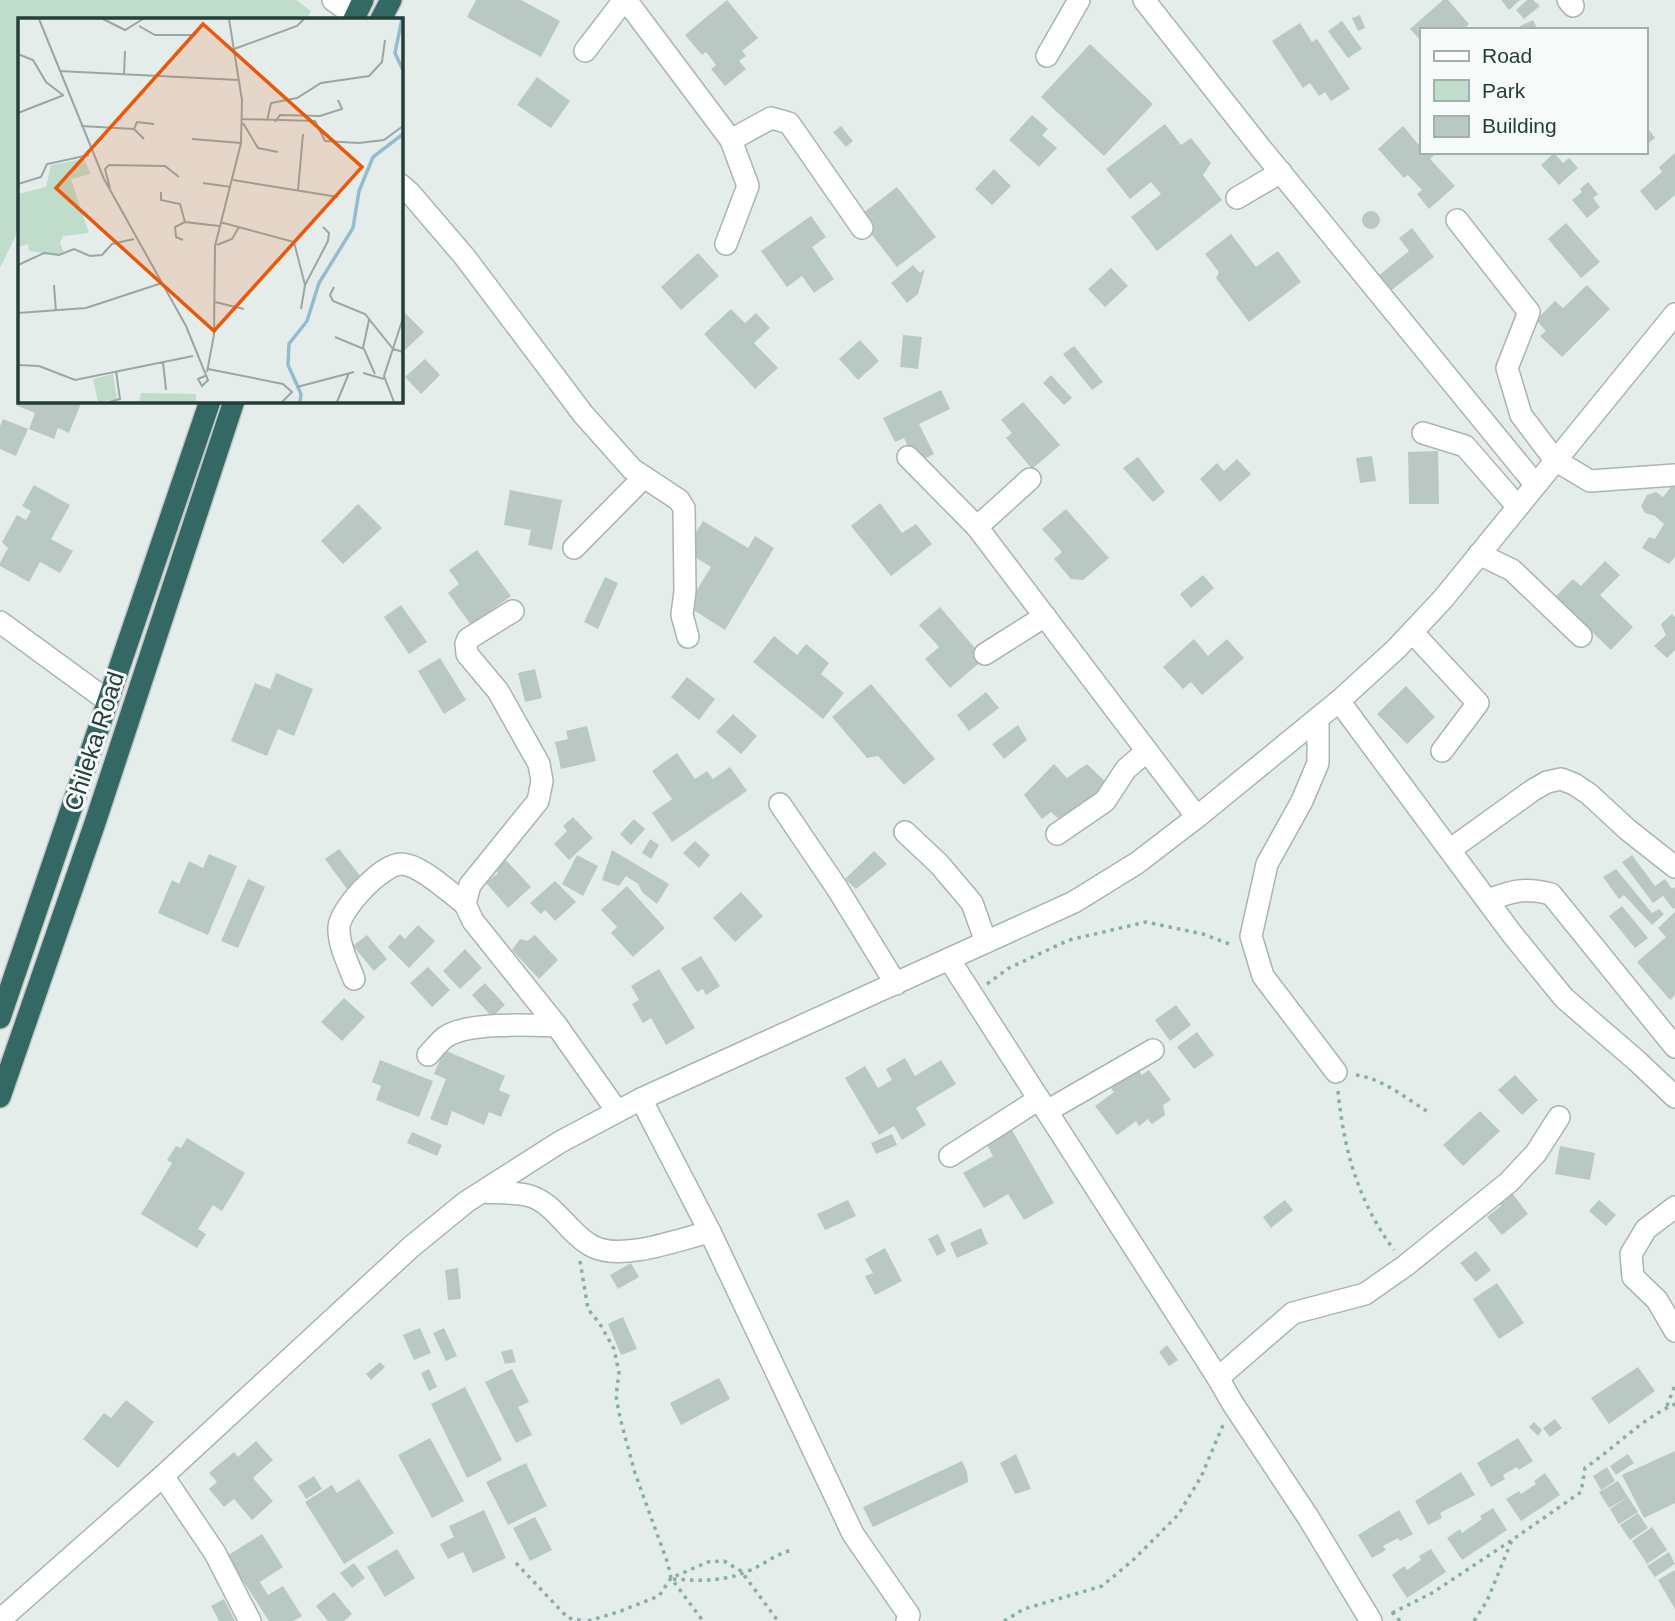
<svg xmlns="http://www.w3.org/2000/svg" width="1675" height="1621" viewBox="0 0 1675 1621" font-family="Helvetica,sans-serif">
	<rect width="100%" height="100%" fill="#e5edea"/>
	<!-- green -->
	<path fill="#c0dccb" d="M0,0H296L311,11L307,19H19V229L0,268Z"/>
	<!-- building -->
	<g fill="#bac8c4">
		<path d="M476,0H521L560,21L541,57L467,17Z"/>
		<path d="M727,0L758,38L742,51L746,56L739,61L746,69L725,86L711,69L716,65L706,52L702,55L685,35Z"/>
		<path d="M1443,0H1448L1469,24L1463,30H1421V41L1410,29Z"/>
		<path d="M1501,0H1520L1509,10Z"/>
		<path d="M1527,0H1533L1540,6L1524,19L1516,10Z"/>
		<path d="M1360,15L1365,28L1358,31L1352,18Z"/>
		<path d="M1533,20L1538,30H1512Z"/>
		<path d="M1342,21L1362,49L1348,58L1328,31Z"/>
		<path d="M1300,23L1312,42L1317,39L1350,89L1331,101L1325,92L1319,96L1310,83L1303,88L1272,41Z"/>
		<path d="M1090,44L1153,104L1104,156L1041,97Z"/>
		<path d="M537,77L570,101L551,128L517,105Z"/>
		<path d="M1032,115L1048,129L1042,135L1057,148L1039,167L1009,140Z"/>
		<path d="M1165,124L1181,145L1191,138L1211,163L1203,175L1222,200L1157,251L1131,217L1161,194L1151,182L1130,199L1106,169Z"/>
		<path d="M841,126L853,141L846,147L833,132Z"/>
		<path d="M1403,126L1418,144L1421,142V152H1437L1430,159L1455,186L1429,209L1417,194L1422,190L1408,175L1404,178L1378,149Z"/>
		<path d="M1647,127L1655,138L1645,146V128Z"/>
		<path d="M1554,153L1563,163L1569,158L1578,168L1559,185L1541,165Z"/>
		<path d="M1675,153V195L1656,211L1640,191L1662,172L1659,167Z"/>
		<path d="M994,169L1011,186L992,205L975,189Z"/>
		<path d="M1588,182L1598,194L1593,198L1600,207L1587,218L1572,200L1582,192L1580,189Z"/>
		<path d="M897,187L936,237L897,267L858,217Z"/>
		<circle cx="1371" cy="220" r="9"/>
		<path d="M811,216L826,237L812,247L834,279L814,293L802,276L787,287L761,251Z"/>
		<path d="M1566,223L1600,262L1581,278L1548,239Z"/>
		<path d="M1412,228L1434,257L1389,292L1377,277L1409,251L1399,238Z"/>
		<path d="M1231,234L1256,267L1278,251L1301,282L1249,322L1216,278L1219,272L1205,254Z"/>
		<path d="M698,253L719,276L681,310L661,287Z"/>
		<path d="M913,265L920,273L925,269L918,294L907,303L891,283Z"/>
		<path d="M1111,268L1128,286L1105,307L1088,289Z"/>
		<path d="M1587,285L1610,309L1562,357L1540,336L1546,331L1536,320L1555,301L1563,308Z"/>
		<path d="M401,309L424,332L401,354Z"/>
		<path d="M731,309L745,323L756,313L770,328L754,343L778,368L755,389L704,334Z"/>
		<path d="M903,335L922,337L918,369L900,367Z"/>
		<path d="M860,340L879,361L858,380L839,359Z"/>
		<path d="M1074,346L1103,382L1092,390L1063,354Z"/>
		<path d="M425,359L440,375L421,394L405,377Z"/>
		<path d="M1051,375L1072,398L1064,405L1043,383Z"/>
		<path d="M941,390L950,409L919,424L934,454L916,463L904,438L895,442L883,418Z"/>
		<path d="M18,401H82L69,433L58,428L54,439L29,429L35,413L16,405Z"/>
		<path d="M1023,402L1060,445L1032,469L1006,438L1012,433L1001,420Z"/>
		<path d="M3,419L28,429L16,456L0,449V426Z"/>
		<path d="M1438,451L1439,504H1409L1408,452Z"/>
		<path d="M1372,456L1376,481L1360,483L1356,458Z"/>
		<path d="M1138,457L1165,492L1153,502L1123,468Z"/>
		<path d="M1237,459L1251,474L1220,502L1200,479L1217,463L1224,471Z"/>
		<path d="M1675,482V557L1669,564L1642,548L1649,537L1655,539L1664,524L1655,516L1645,513L1641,506L1647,495L1656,492L1663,497Z"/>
		<path d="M34,485L70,505L51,539L73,551L60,573L40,562L29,582L0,566V563L8,548L2,542L17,515L26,520L31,511L22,506Z"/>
		<path d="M510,490L562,500L552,550L528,545L531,530L504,525Z"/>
		<path d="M880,503L902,533L916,524L932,544L891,576L851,526Z"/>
		<path d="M358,504L382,528L343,564L321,541Z"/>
		<path d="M1066,509L1109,558L1083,580L1071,579L1054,559L1062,552L1042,529Z"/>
		<path d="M703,521L748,548L755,536L774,548L725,630L687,606L711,567L685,551Z"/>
		<path d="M477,550L511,596L471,625L448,593L459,584L449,570Z"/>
		<path d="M1605,561L1620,575L1600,595L1633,627L1611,650L1555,597L1573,579L1581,586Z"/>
		<path d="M1203,575L1214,588L1191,608L1180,594Z"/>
		<path d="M605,577L618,583L598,629L584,622Z"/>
		<path d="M401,605L427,642L409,654L384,617Z"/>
		<path d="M940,607L984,659L950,688L925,659L939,647L919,625Z"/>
		<path d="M1672,614L1675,617V650L1667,658L1654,646L1666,635L1661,624Z"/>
		<path d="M774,636L797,655L806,644L829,663L821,674L844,693L823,719L753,662Z"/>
		<path d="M1194,639L1208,656L1227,639L1244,658L1202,695L1191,682L1183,689L1163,667Z"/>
		<path d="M440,658L466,700L444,714L418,671Z"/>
		<path d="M535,669L542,698L525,702L518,673Z"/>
		<path d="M276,673L313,689L294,736L278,729L267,756L231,741L255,683L270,689Z"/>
		<path d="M687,677L715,699L699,720L671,697Z"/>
		<path d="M871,684L935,759L904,785L878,756L867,758L832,717Z"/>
		<path d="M1406,686L1435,717L1407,744L1377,714Z"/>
		<path d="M986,692L999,708L969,731L957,715Z"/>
		<path d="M733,714L757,736L741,754L716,732Z"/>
		<path d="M1018,725L1027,740L1004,759L992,744Z"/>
		<path d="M587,726L596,761L561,769L555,742L568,739L566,731Z"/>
		<path d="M677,753L695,779L707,771L713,779L730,767L747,791L672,842L652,813L672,799L652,771Z"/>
		<path d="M1054,764L1067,778L1087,764L1110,786L1061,821L1051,812L1042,819L1024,795Z"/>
		<path d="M573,817L593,838L569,860L554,844L567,831L563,826Z"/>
		<path d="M634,819L645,829L631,845L620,834Z"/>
		<path d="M650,839L659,845L651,859L642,853Z"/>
		<path d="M695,841L710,855L699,868L683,853Z"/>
		<path d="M339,849L362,878L347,889L325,859Z"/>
		<path d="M612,850L669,884L657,904L642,892L638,884L626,876L619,886L602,880Z"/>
		<path d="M874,851L887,864L856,889L845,879Z"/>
		<path d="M209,854L237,866L208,935L158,913L172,880L179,884L189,861L203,868Z"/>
		<path d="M577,855L598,866L583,896L562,884Z"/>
		<path d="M1632,855L1655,886L1665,879L1672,889L1675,887V908L1673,909L1663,896L1653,903L1622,862Z"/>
		<path d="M504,858L531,887L508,908L486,883L498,873L492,868Z"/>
		<path d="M1616,869L1652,913L1659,909L1664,914L1652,925L1624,895L1619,899L1603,877Z"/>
		<path d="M248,879L265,887L238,948L221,941Z"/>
		<path d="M555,881L576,902L555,921L545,910L541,914L530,903Z"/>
		<path d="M627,886L665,928L633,957L611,933L617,927L601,910Z"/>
		<path d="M741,892L763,916L735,942L713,918Z"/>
		<path d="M1622,906L1648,938L1635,948L1609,916Z"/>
		<path d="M1675,912V995L1670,1000L1637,962L1666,937L1658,928Z"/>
		<path d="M418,925L435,941L409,968L388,947L400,934L405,939Z"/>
		<path d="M367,935L387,959L374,971L353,946Z"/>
		<path d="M535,935L558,960L539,979L512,950L520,939L527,941Z"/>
		<path d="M465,949L482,968L460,989L443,971Z"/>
		<path d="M701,956L720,986L706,995L703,989L697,992L681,968Z"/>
		<path d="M428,967L450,990L432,1007L410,983Z"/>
		<path d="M659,969L695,1028L666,1045L651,1018L643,1023L632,1004L639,1000L631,986Z"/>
		<path d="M485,983L505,1005L492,1017L472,995Z"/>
		<path d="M344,998L365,1017L342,1041L321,1022Z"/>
		<path d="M1176,1005L1191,1025L1170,1041L1155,1020Z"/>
		<path d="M1197,1032L1214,1055L1194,1069L1177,1047Z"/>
		<path d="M444,1050L505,1076L499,1090L510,1095L501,1117L489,1112L484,1125L452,1111L447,1126L430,1119L446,1079L434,1074Z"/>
		<path d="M905,1058L915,1076L941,1060L956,1084L916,1108L926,1125L902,1140L894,1126L879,1135L845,1078L865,1066L878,1088L892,1080L886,1069Z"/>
		<path d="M380,1060L433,1081L419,1117L376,1100L381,1086L372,1082Z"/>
		<path d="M1138,1069L1142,1075L1149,1070L1171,1100L1163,1105L1165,1115L1152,1124L1148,1119L1139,1126L1136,1121L1117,1135L1095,1106L1114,1092L1111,1088Z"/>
		<path d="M1515,1075L1538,1100L1522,1115L1498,1090Z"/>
		<path d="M1480,1111L1500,1131L1463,1166L1443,1145Z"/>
		<path d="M1012,1130L1054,1203L1024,1220L1008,1194L984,1208L963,1173L993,1156L987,1145Z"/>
		<path d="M412,1132L442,1145L437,1156L407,1143Z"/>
		<path d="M892,1134L897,1145L876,1154L871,1143Z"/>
		<path d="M187,1138L245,1173L222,1211L213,1205L198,1229L206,1234L197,1248L141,1214L172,1163L167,1160L176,1146L181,1148Z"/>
		<path d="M1560,1146L1595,1153L1590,1180L1555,1174Z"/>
		<path d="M1509,1189L1528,1214L1502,1235L1487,1217L1501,1206L1496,1200Z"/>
		<path d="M848,1200L856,1216L825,1230L817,1214Z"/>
		<path d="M1285,1200L1293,1210L1271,1228L1263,1217Z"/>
		<path d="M1599,1200L1616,1215L1606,1226L1589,1211Z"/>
		<path d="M981,1228L988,1244L957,1258L950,1243Z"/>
		<path d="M938,1234L946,1251L937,1256L928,1239Z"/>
		<path d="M885,1248L902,1281L875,1295L865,1276L873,1273L865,1259Z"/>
		<path d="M1476,1251L1491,1270L1476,1282L1460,1263Z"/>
		<path d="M631,1263L639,1277L618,1289L610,1275Z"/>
		<path d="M458,1268L461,1299L448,1300L445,1270Z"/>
		<path d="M1497,1283L1524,1323L1499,1339L1473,1299Z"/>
		<path d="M623,1317L637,1349L621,1355L608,1324Z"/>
		<path d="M420,1328L431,1353L414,1360L403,1335Z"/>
		<path d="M444,1328L457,1356L446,1361L433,1333Z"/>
		<path d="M1167,1345L1178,1360L1169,1366L1159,1352Z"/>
		<path d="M512,1349L516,1362L505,1364L501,1352Z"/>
		<path d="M380,1362L385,1367L371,1380L366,1374Z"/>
		<path d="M1638,1367L1655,1391L1609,1424L1591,1398Z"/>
		<path d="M429,1369L437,1387L429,1391L421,1373Z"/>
		<path d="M512,1369L529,1402L518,1407L532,1435L516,1443L485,1382Z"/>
		<path d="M719,1378L730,1399L681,1425L670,1403Z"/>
		<path d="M465,1387L502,1460L467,1478L431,1404Z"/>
		<path d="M126,1400L154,1422L118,1468L83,1439L104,1413L111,1418Z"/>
		<path d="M1555,1419L1562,1428L1550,1437L1543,1428Z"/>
		<path d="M1534,1422L1542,1430L1538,1436L1529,1427Z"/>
		<path d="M430,1438L464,1501L432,1518L398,1455Z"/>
		<path d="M1518,1438L1533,1461L1519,1470L1517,1467L1503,1475L1505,1479L1491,1487L1477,1463Z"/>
		<path d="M256,1441L273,1460L253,1478L273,1501L252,1520L234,1499L224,1507L209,1489L217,1482L209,1473L234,1452L238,1457Z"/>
		<path d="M1675,1451V1503L1644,1518L1622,1475Z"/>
		<path d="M1016,1454L1031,1489L1015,1494L1000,1463Z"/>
		<path d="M1628,1454L1634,1463L1616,1475L1610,1466Z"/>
		<path d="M962,1461L967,1472L968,1482L873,1527L863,1507Z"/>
		<path d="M526,1463L547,1506L508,1525L486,1482Z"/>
		<path d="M1607,1467L1615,1481L1601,1490L1593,1476Z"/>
		<path d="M1461,1472L1475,1495L1440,1513L1442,1518L1428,1525L1415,1501Z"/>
		<path d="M1545,1473L1560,1495L1521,1521L1506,1499L1519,1491L1521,1494L1536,1484L1534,1481Z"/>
		<path d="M314,1476L322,1489L306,1499L298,1486Z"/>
		<path d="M359,1479L394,1533L344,1564L305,1502L332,1485L337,1493Z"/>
		<path d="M1618,1481L1628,1497L1609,1508L1599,1492Z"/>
		<path d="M1628,1497L1638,1512L1619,1524L1610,1509Z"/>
		<path d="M1493,1508L1507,1530L1462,1560L1447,1538L1460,1529L1462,1533L1482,1519L1480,1516Z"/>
		<path d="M484,1510L506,1558L473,1573L463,1552L448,1559L440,1544L454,1537L449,1526Z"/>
		<path d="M1399,1510L1413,1534L1400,1541L1398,1538L1383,1546L1386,1550L1372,1558L1358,1535Z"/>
		<path d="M1638,1513L1648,1528L1630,1540L1620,1525Z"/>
		<path d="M535,1517L552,1550L530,1561L513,1528Z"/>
		<path d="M1652,1527L1667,1550L1647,1564L1632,1541Z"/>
		<path d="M262,1534L283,1567L260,1582L268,1595L283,1586L302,1616L293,1621H269L227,1556Z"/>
		<path d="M397,1549L415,1578L385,1597L367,1567Z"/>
		<path d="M1431,1549L1446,1572L1407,1598L1392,1575L1404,1566L1407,1570L1421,1560L1419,1556Z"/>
		<path d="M1669,1552L1675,1564L1655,1577L1647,1566Z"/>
		<path d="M354,1563L365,1578L352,1588L340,1573Z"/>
		<path d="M1675,1570V1609L1658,1580Z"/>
		<path d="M334,1592L352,1614L344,1621H328L316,1606Z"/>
		<path d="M224,1599L235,1621H219L211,1606Z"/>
	</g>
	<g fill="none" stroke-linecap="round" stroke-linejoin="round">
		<!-- minor casing -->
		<g stroke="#a8b5b2" stroke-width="24">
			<g id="minor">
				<path d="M333,0L355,16"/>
				<path d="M626,0L731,140L748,186L726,244"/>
				<path d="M1144,0L1259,146L1535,484"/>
				<path d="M1568,0L1573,6"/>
				<path d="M585,51L624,0"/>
				<path d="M1047,56L1079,0"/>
				<path d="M731,140L771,118L789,123L862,228"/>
				<path d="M401,185L410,193L464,256L583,414L632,469L679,500L684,508L685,591L682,615L688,637"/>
				<path d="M1237,198L1281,172"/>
				<path d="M1457,220L1529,312L1507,368L1521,415L1555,460L1590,481L1675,475"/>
				<path d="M1423,433L1465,446L1517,506"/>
				<path d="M908,457L977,527L1197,817"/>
				<path d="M977,527L1030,479"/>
				<path d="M574,548L644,477"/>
				<path d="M1479,554L1512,570L1581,636"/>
				<path d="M513,611L468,639L466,644L467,654L498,691L539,764L542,781L538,801L470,885L465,904L473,921L557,1026L617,1111"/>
				<path d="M0,622L108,701"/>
				<path d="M1412,632L1478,703L1442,751"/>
				<path d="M985,654L1045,616"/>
				<path d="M1339,701L1512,934L1564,998L1637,1061L1675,1097"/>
				<path d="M1318,718V763L1302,801L1267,864L1251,936L1263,976L1336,1072"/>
				<path d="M780,804L837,888L896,984"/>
				<path d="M905,832L939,864L972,903L986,942"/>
				<path d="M1057,834L1105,801L1126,769L1147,751"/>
				<path d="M1451,849L1533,790L1547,782L1561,779L1574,784L1589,794L1628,830L1675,867"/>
				<path d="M1488,900C1513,891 1524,887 1551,894L1675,1047"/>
				<path d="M949,959L1218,1378L1233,1404L1308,1517L1371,1621"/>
				<path d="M354,979C348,963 338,944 339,927C340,909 381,865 401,864C420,864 450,893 465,904"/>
				<path d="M428,1055C434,1049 440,1040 447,1036C470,1022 530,1025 557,1026"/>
				<path d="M641,1099L710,1232L853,1534L909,1615L907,1621"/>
				<path d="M1047,1111L1153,1050"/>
				<path d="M950,1156L1039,1099"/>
				<path d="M482,1192C497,1193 516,1192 530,1196C556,1204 570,1236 594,1247C624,1261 679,1239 710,1232"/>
				<path d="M1675,1207L1646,1229L1631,1254L1633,1277L1657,1300L1675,1331"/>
				<path d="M1218,1378L1293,1313L1365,1294L1405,1266L1509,1182L1536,1153L1559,1117"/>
				<path d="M163,1476L215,1553L250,1621"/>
				<path d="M0,1620L163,1476L411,1247L466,1202L560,1142L641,1099L1074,902L1137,863L1197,817L1339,701L1396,649L1443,599L1675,314"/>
			</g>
		</g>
		<!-- highway casing -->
		<g stroke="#c2c9c8" stroke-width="24">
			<g id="highway">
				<path d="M354,19L363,0"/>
				<path d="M381,19L391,0"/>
				<path d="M0,1018L210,401"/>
				<path d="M0,1097L95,823L234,401"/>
			</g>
		</g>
		<!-- path -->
		<g stroke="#88aea7" stroke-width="3.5" stroke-dasharray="3.5 5" stroke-linecap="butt">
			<path d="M987,984L1009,968L1069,940L1146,922L1203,934L1232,945"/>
			<path d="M1356,1075C1381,1078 1406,1098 1428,1112"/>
			<path d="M1338,1091C1344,1151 1358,1201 1394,1250"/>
			<path d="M580,1261L588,1309L600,1324L614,1349L619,1373L616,1396L620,1418L635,1473L668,1564L671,1578L703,1621"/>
			<path d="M1667,1406L1675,1385"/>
			<path d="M516,1563L568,1618L585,1621"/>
			<path d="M673,1579C698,1581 724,1582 748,1571C764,1565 775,1554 792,1550"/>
			<path d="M1392,1612L1400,1621"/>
			<path d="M1392,1613L1432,1593L1512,1540"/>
			<path d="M588,1621L618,1612L659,1596L671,1578L708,1562L724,1561L741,1571L778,1621"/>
			<path d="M1004,1621L1024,1609L1102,1586L1132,1561L1178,1515L1201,1477L1223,1425"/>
			<path d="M1474,1621L1487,1601L1512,1540L1581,1492L1585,1468C1616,1447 1641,1419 1675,1404"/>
		</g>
		<!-- minor -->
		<use href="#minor" stroke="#fff" stroke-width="21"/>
		<!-- highway -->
		<use href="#highway" stroke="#336864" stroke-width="21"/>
	</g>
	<g text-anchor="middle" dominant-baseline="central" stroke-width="6" stroke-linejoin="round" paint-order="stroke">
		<!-- street labels -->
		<g font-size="24" fill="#253e3a" stroke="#f6faf8">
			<text transform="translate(94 741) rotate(-72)">Chileka Road</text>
		</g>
	</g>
	<!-- overview -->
	<g transform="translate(18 18)">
		<rect width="385" height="385" fill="#e5edea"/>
		<path d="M66,141L73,156L53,161L71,215L45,218L42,225L46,234L40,237L11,233L10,226L0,229V176L28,169L33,147ZM95,356L99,381L80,384L75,361ZM123,375L178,376V384H121Z" fill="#c0dccb"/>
		<path fill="none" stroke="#92bdce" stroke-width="3.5" d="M384,1L377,35L385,52M282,384L283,376L270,347L271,326L289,303L301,265L335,210L341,173L355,139L385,116"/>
		<path fill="none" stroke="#98a7a4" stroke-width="2" d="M21,1L86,161L168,308L190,362L184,368L180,361L187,358M85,1L107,12L125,1M121,8L137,17H177M216,31L279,8L286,1M0,36L15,42L28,64L45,77M41,53L221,62M106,56L107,33M0,95L46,77M224,101L297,103L307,123L341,125L366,122L385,108M249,103L253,85L279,80L303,65L351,58L364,44L367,22M257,104L262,97L302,98L324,91L320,82M225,105L240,130L260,134M63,108L116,111L126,121M116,111L119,104L136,106M174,121L223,125M215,162L320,179M385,162V194M185,165L213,169M0,166L23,159L29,146L71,137M92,170L87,151L91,147L147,148L161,159M280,172L285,116M143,174V182L162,186L167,204L201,208M202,204L276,224L287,267M165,222L158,219L157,209L167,204M199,227L214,221L221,209M0,247L26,235L41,237L56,231L72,238L84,237L94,226L116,221M36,267L38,294M316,269L312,277L315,283L347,296L375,331L385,334M197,284L226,291M283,291L287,267L310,223L311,215L305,209M0,295L68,290L144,265M317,319L346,331L357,356M345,330L351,302M145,344L148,372M0,347L21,348L57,362L175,338M190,351L265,366L274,374L264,384M189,354L196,317L197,228L223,125L224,82L211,1M345,355L366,361M279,369L336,354M91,384L102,381L98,353M319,384L331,355M376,384L366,358L385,300"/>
		<path fill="#e8590c" fill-opacity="0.15" stroke="#e8590c" stroke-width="3.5" d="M185,6L344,149L196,313L38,170Z"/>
		<rect width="385" height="385" fill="none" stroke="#253e3a" stroke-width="3.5"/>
	</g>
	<!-- legend -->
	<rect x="1420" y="28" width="228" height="126" fill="#f6faf8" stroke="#a2afac" stroke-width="2"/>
	<rect x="1434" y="51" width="35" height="10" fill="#ffffff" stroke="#a2afac" stroke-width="2"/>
	<text x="1482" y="63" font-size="21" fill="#253e3a">Road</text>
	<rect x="1434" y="80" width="35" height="21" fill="#c0dccb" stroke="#a2afac" stroke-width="2"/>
	<text x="1482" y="98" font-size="21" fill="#253e3a">Park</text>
	<rect x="1434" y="116" width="35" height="21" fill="#bac8c4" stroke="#a2afac" stroke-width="2"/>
	<text x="1482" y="133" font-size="21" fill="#253e3a">Building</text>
</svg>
